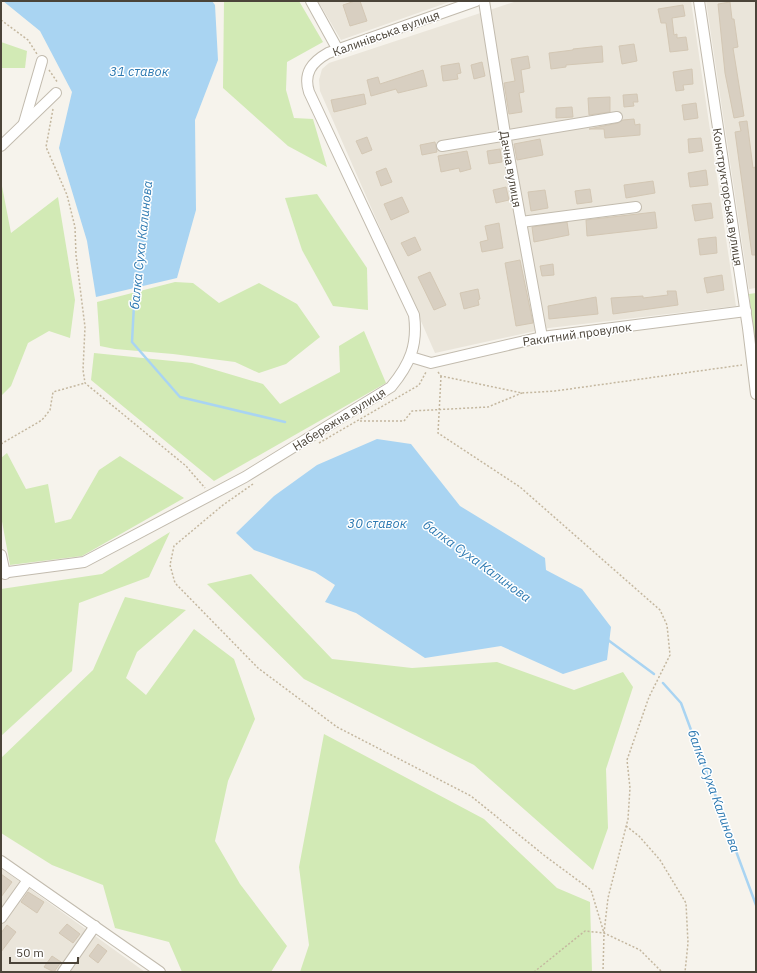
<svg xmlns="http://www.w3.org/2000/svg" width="757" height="973" viewBox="0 0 757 973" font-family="'IBM Plex Sans',sans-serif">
	<rect width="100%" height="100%" fill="#f6f3ec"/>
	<!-- residential -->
	<g fill="#eae5da">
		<path d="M318,1H452L341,40Z"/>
		<path d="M517,1H691L736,306L549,328L435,353L320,91L319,80L322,69L329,63Z"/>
		<path d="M706,1H756V288L749,289Z"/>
		<path d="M1,868L145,972H1Z"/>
	</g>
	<!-- green -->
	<g fill="#d2eab5">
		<path d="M224,1H299L323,42L287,62L286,90L294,118L313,119L327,167L288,146L223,88Z"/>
		<path d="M1,42L27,51L25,68H1Z"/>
		<path d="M1,181L11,233L58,197L75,300L70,338L49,331L28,343L11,386L1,396Z"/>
		<path d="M317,194L367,268L368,310L333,306L302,250L285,198Z"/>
		<path d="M175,282L193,283L219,303L259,283L297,304L320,337L286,364L259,373L235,362L173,354L115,349L100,346L97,302Z"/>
		<path d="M756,293V351L749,294Z"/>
		<path d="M364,331L386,383L214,481L91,380L94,353L192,363L263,384L280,404L340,372L339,346Z"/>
		<path d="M7,453L26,489L48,484L55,523L71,519L99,470L120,456L184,498L82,556L10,565L1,516V458Z"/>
		<path d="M170,532L149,577L79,603L72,671L1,736V589L102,574Z"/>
		<path d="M251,574L332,659L412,668L497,662L574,690L623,672L633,687L606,769L608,828L593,870L474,765L304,679L207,584Z"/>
		<path d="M125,597L186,610L137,652L126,678L146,695L194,629L234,659L255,719L228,781L215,841L240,884L287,946L271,972H182L169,942L115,928L103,885L52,865L1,833V758L93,670Z"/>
		<path d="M324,734L484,819L557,888L590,902L592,972H300L309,945L299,867Z"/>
	</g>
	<!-- water -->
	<g fill="#a9d4f2">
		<path d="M3,1H212L215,5L218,60L195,120L196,210L177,278L96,297L87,241L59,148L72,92L40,31Z"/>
		<path d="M377,439L411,444L460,506L545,558L546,570L582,589L611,627L607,660L563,674L501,646L425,658L356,613L325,602L335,585L315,572L254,550L236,533L274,496L317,465Z"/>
	</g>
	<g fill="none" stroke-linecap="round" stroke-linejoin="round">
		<!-- stream -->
		<g stroke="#a9d4f2" stroke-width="2.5">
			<path d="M135,286L132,342L180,397L285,422"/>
			<path d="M608,640L654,674"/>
			<path d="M663,683L681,703L756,905"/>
		</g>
	</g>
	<!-- building -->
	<g fill="#d8cfc1" stroke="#d3c7b4">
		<path d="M355,1H360L367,21L350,26L343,5Z"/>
		<path d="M730,2L732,19H734L738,47L733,48L744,116L734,118L725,73L718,4Z"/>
		<path d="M683,5L685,16L672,18L674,35L677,34V38L686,37L688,50L670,52L666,23H661L658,9Z"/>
		<path d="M634,44L637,61L622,64L619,46Z"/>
		<path d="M602,46L603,62L566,65V67L551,69L549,53L573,50V49Z"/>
		<path d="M528,56L530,68L521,70L524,92L519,93L522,112L509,114L504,83L515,81L511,59Z"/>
		<path d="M482,62L485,76L474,79L471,65Z"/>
		<path d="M459,63L461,73L457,74L458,79L443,81L441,66Z"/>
		<path d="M692,69L693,84L683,85L684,90L676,91L673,72Z"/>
		<path d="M423,70L427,86L398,93L396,89L371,96L367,80L378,77L380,84Z"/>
		<path d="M364,94L366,104L334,112L331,100Z"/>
		<path d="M637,94L638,102H633L634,106L624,107L623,95Z"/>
		<path d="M610,97V112L589,115L588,98Z"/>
		<path d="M696,103L698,118L684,120L682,105Z"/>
		<path d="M572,107L573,117L556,118V108Z"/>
		<path d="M634,119L635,125L640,124V135L605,138L604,129H589L618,123L623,120Z"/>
		<path d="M747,121L753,168L755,167L756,175V255H752L735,132L741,131L739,122Z"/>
		<path d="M367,137L372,150L362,154L356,141Z"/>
		<path d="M701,138L703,151L689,153L688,139Z"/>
		<path d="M540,139L543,155L517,160L514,144Z"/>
		<path d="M435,142L437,152L422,155L420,145Z"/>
		<path d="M500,149L502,162L489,164L487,151Z"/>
		<path d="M467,151L471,169L460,172L459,168L441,172L438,156Z"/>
		<path d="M386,168L392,182L381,186L376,172Z"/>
		<path d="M706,170L708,185L690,187L688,173Z"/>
		<path d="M653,181L655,193L626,198L624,185Z"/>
		<path d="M506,187L509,200L496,203L493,190Z"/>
		<path d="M590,189L592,202L577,204L575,191Z"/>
		<path d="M545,190L548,208L531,211L528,192Z"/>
		<path d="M402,197L409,212L391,220L384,204Z"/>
		<path d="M711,203L713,218L695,221L692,205Z"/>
		<path d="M655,212L657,228L587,236L586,220Z"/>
		<path d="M567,222L569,235L534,242L532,227Z"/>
		<path d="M499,223L503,248L482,252L480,242L488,240L485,226Z"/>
		<path d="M415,237L421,250L408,256L401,243Z"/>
		<path d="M716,237L717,253L700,255L698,239Z"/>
		<path d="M520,260L533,323L516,326L505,263Z"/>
		<path d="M553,264L554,275L542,276L540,266Z"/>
		<path d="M430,272L446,305L434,310L418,277Z"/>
		<path d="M722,275L724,290L707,293L704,278Z"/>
		<path d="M478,289L480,299L478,300L479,305L464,309L460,293Z"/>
		<path d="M667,291H676L678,305L613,314L611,298L643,296V298L668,295Z"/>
		<path d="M596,297L598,314L549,319L548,306Z"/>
		<path d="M1,874L12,882L1,897Z"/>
		<path d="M28,892L44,902L37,913L21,902Z"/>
		<path d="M67,924L80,934L73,943L59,933Z"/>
		<path d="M7,925L16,932L1,952V933Z"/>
		<path d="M98,944L107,951L98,963L89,956Z"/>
		<path d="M52,956L61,962L54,972L44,967Z"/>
	</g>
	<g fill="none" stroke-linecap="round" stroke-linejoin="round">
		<!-- minor casing -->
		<g stroke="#c2bbae" stroke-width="12">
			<g id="minor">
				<path d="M311,1L338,50"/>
				<path d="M484,1L505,134L542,337"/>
				<path d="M699,1L748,328L756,394"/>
				<path d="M24,123L42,61"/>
				<path d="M1,146L56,93"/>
				<path d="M442,146L617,117"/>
				<path d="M521,222L636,207"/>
				<path d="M411,357L431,363L542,337L746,311"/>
				<path d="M1,555L5,574"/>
				<path d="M1,573L84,562L245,477L391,387C410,364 418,345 414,315L309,92C303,73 312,62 328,53L476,1"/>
				<path d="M1,861L160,972"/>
				<path d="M1,918L28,880"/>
				<path d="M63,972L95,926"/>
			</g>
		</g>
		<!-- path -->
		<g stroke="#c4b79f" stroke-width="1.5" stroke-dasharray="2 2" stroke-linecap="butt">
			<path d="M1,20L28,40L37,54"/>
			<path d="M49,70L58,83"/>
			<path d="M53,109L46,147L67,195L75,227L76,255L85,327L83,370L85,383L186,466L205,488"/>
			<path d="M438,372L441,376L522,393L555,391L742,365"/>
			<path d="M441,376L438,433L520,487L660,610L667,625L670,655L649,697L627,760L630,788L628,819L608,898L604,933L603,972"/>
			<path d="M360,421H404L412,411L488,407L522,393"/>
			<path d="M319,443L419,385L426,372"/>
			<path d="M1,444L42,420L50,410L53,392L85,383"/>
			<path d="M253,484L223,505L174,546L170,565L175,583L258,668L337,727L471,796L545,856L591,890L604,933"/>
			<path d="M626,826L639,836L660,860L686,903L688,943L685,972"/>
			<path d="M534,972L585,931L604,933L640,950L662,972"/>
		</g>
		<!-- minor -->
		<use href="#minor" stroke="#fff" stroke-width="10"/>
	</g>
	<g text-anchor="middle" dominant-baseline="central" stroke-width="3" stroke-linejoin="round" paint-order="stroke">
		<!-- street labels -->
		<g font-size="12" fill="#4b4439" stroke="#fff">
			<text transform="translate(386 33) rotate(-20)">Калинівська вулиця</text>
			<text transform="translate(511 169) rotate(80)">Дачна вулиця</text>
			<text transform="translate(728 197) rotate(81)">Конструкторська вулиця</text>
			<text transform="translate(577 334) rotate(-8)">Ракитний провулок</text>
			<text transform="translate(339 419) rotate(-32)">Набережна вулиця</text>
		</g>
		<!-- water labels -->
		<g font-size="13" font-style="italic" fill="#2e7ab2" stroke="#fff">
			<text x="139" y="71">31 ставок</text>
			<text transform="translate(141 245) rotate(-84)">балка Суха Калинова</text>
			<text x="377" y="523">30 ставок</text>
			<text transform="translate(477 561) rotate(36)">балка Суха Калинова</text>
			<text transform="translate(714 791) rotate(70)">балка Суха Калинова</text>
		</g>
	</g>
	<!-- border -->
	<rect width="757" height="973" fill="none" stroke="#4b4439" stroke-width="4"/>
	<!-- scale -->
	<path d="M10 957v6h68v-6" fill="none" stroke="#4b4439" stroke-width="2"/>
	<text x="16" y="957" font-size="12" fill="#4b4439" stroke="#ffffff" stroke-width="3" paint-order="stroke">50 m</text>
</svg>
